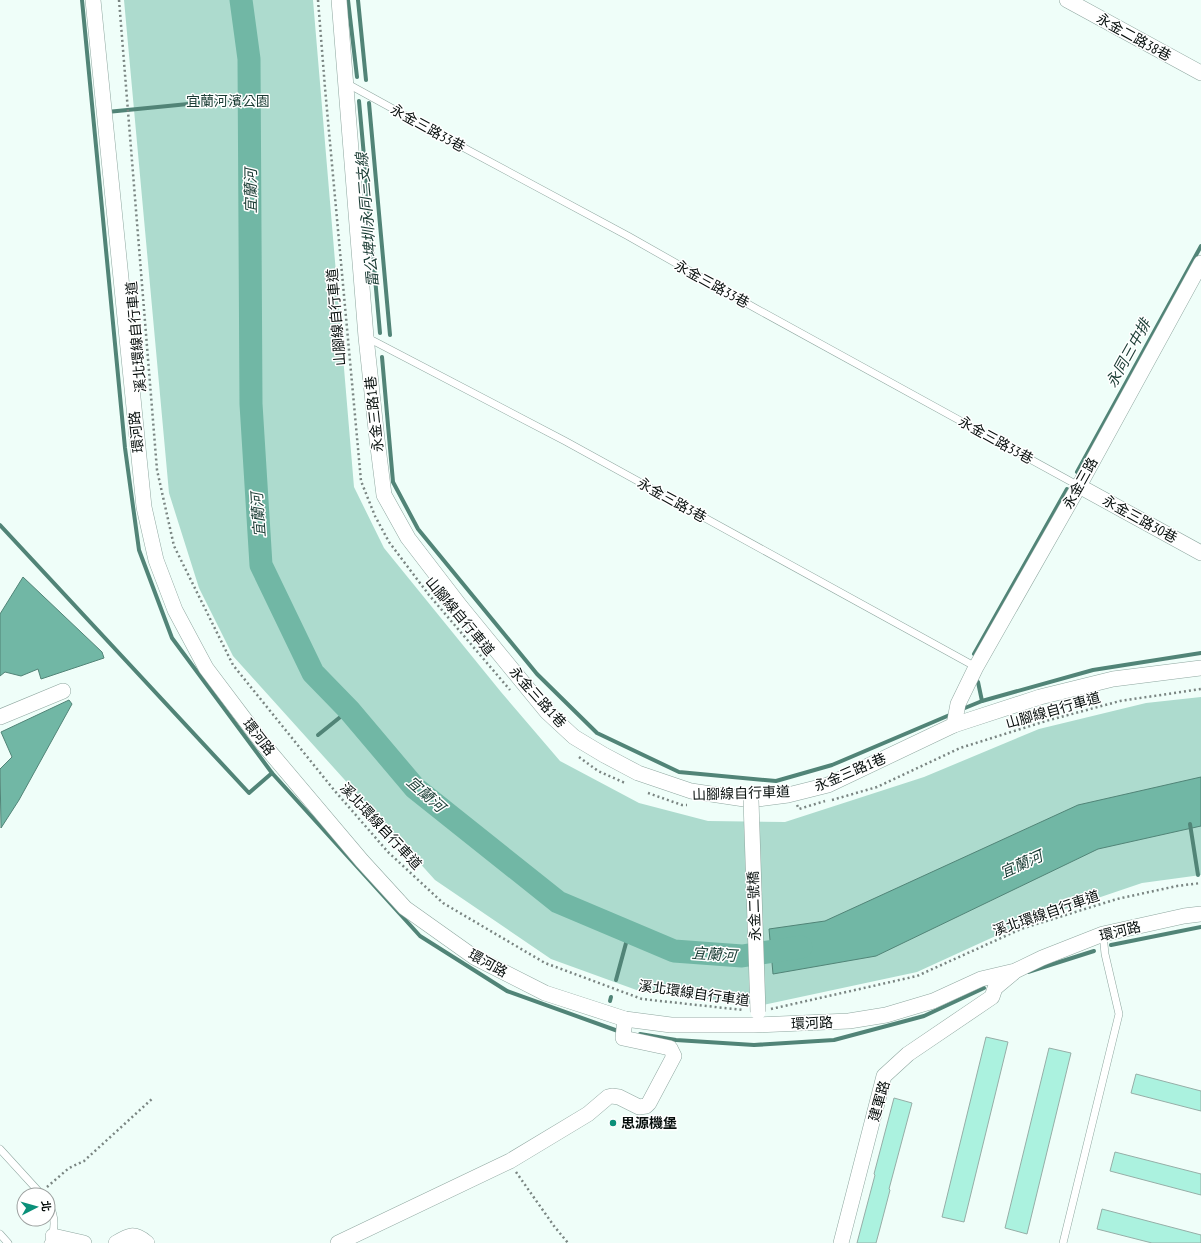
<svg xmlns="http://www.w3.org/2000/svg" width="1201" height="1243" viewBox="0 0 1201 1243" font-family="'PT Sans Narrow','Noto Sans TC',sans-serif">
	<rect width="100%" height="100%" fill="#effef9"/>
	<!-- green -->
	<path fill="#addbce" d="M124,0H313L354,487L384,548L501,692L560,761L639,803L708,821L785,822L924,777L1039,729L1146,703L1201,697V875L1142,883L1024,923L917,972L763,1005L642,992L551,959L435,880L233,656L199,588L169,493Z"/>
	<!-- water -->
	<g fill="#71b7a5" stroke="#518477">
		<path d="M23,577L102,652L104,658L41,679L38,669L21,676L5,672L0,676V614Z"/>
		<path d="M69,700L72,704L19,800L1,828L0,769L12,757L1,732Z"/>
		<path d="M1201,777V826L1098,849L876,956L773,974L769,929L825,921L1078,805Z"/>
	</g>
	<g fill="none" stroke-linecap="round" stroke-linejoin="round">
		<!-- stream -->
		<g stroke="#518477" stroke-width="4">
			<path d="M82,0L125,448L139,550L172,638L272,773L420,936L507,991L618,1031"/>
			<path d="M348,0L357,77"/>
			<path d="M358,0L366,80"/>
			<path d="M359,101L380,333"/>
			<path d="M369,103L390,335"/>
			<path d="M107,112L249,98"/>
			<path d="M382,357L393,482L418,529L537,674L597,733L679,772L776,781L832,765L952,714"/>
			<path d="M1077,472L1201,246"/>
			<path d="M0,525L249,793L272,773"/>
			<path d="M974,654L1067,489"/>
			<path d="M978,682L982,701"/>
			<path d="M960,710L982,701L1093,670L1201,653"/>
			<path d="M318,735L349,710"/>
			<path d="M1190,824L1198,875"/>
			<path d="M1111,945L1201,927"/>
			<path d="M1028,972L1094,951"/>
			<path d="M616,980L629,932"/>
			<path d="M610,1001L611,997"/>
			<path d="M640,1034L676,1040L754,1045L834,1040L924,1016L984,988"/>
		</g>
		<!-- river -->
		<path stroke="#71b7a5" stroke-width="23" d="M241,0L249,59L251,404L261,565L313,673L349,710L415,788L558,902L674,951L742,956L801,947"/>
	</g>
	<!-- building -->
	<g fill="#abf2df" stroke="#96aea7">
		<path d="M986,1037L1008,1042L964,1222L942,1217Z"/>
		<path d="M1049,1048L1071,1053L1027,1234L1005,1228Z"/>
		<path d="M1136,1074L1201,1091V1111L1131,1093Z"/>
		<path d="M894,1098L912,1103L889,1189L890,1190L879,1232L876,1243H857L875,1175L874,1174Z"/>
		<path d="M1115,1152L1201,1174V1195L1110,1171Z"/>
		<path d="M1102,1209L1201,1235V1243H1152L1097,1229Z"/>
	</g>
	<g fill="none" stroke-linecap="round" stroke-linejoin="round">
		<!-- lane casing -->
		<g stroke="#8fa7a0" stroke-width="8">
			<g id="lane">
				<path d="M346,83L468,150L628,236L755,308L1079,486"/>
				<path d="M366,337L565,441L976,667"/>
				<path d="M0,1149L42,1195"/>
				<path d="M48,1204C56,1215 56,1232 48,1243"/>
				<path d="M0,1234L8,1243"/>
				<path d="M1063,1243L1119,1014L1105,954L1103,934"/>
			</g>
		</g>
		<!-- street casing -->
		<g stroke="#8fa7a0" stroke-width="16">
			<g id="street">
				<path d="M93,0L144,507L156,560L175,610L206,668L264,745L362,861L405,908L474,957L545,993L625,1019L671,1025H754L849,1021L886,1015L933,1001L981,979L1015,971L1042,958L1103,934L1184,916L1201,914"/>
				<path d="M339,0L366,337L377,439L384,495L408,538L461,607L547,712L574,737L604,755L638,773L691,791L751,800L788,795L828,785L954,725L1040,697L1113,679L1201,668"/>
				<path d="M1067,0L1201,73"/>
				<path d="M1079,486L1201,553"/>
				<path d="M0,717L63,691"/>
				<path d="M954,725L958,704L976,667L1079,486L1201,263"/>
				<path d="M53,1236L84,1243"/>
				<path d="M116,1243C129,1235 134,1232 147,1243"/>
				<path d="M338,1243L510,1161L588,1114L608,1097L612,1096L619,1097L639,1107L646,1106L649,1103L674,1056L670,1048L623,1038L625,1019"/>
				<path d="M841,1243L884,1076L908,1054L992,997L995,988L1013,973"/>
			</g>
		</g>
		<!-- path -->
		<g stroke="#7a8582" stroke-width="2.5" stroke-dasharray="2 3" stroke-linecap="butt">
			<path d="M119,0L157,470L174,546L233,665L334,790L388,852L443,903L545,963L642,999L743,1010"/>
			<path d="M318,0L325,88L361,481L375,516L389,542L429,595L510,690"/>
			<path d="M579,757L598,771L625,783"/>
			<path d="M648,793L682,805H687"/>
			<path d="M832,800L877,787L960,748L1046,721L1120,701L1201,689"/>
			<path d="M797,805L799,809L825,801"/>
			<path d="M771,1009L917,976L1021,929L1117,899L1177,886L1201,883"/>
			<path d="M516,1172L554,1226L568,1243"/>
			<path d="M47,1187L69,1168L84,1161L153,1098"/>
		</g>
		<!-- lane -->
		<use href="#lane" stroke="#fff" stroke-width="7"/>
		<!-- street -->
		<use href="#street" stroke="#fff" stroke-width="15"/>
		<!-- street-bridge casing -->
		<g stroke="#8fa7a0" stroke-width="16" stroke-linecap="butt">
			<path id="street-bridge" d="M751,800L758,1012"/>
		</g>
		<!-- street-bridge -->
		<use href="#street-bridge" stroke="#fff" stroke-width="15"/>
	</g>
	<!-- markers -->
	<circle fill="#0a9079" stroke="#fff" stroke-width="1.5" cx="613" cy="1123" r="4"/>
	<g text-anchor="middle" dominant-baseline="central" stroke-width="3" stroke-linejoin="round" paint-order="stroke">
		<!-- street labels -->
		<g font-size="14" fill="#060e0c" stroke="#fff">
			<text transform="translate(1134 37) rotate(29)">永金二路38巷</text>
			<text transform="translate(428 128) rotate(29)">永金三路33巷</text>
			<text transform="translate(712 284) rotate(29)">永金三路33巷</text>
			<text transform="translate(336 317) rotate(-95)">山腳線自行車道</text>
			<text transform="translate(136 337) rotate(-95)">溪北環線自行車道</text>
			<text transform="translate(374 414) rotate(-96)">永金三路1巷</text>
			<text transform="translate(136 432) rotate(-96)">環河路</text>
			<text transform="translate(996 440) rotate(29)">永金三路33巷</text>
			<text transform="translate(1080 483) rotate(-61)">永金三路</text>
			<text transform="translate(672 500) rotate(29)">永金三路3巷</text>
			<text transform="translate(1140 519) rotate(29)">永金三路30巷</text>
			<text transform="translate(460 616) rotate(50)">山腳線自行車道</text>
			<text transform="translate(538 697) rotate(48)">永金三路1巷</text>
			<text transform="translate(1053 710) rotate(-16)">山腳線自行車道</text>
			<text transform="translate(259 737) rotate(52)">環河路</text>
			<text transform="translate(850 772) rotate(-23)">永金三路1巷</text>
			<text transform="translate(741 793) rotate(-2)">山腳線自行車道</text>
			<text transform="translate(381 826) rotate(47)">溪北環線自行車道</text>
			<text transform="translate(754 906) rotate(-92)">永金二號橋</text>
			<text transform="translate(1046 913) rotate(-19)">溪北環線自行車道</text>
			<text transform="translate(1120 931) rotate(-14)">環河路</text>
			<text transform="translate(488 963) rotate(29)">環河路</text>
			<text transform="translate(694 993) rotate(8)">溪北環線自行車道</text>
			<text transform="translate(812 1023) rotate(-3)">環河路</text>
			<text transform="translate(879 1101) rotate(-74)">建軍路</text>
		</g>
		<!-- park labels -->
		<g font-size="14" fill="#1b3c34" stroke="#fff">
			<text x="228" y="101">宜蘭河濱公園</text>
		</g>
		<!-- poi labels -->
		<g font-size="14" font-weight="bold" fill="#060e0c" stroke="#fff" text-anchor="start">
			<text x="621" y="1123">思源機堡</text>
		</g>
		<!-- water labels -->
		<g font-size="15" font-style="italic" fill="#1a3c34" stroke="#fff">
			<text transform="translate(250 191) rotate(-90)">宜蘭河</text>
			<text transform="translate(367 220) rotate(-95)">雷公埤圳永同三支線</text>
			<text transform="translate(1128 353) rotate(-61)">永同三中排</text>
			<text transform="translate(258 515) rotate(-94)">宜蘭河</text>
			<text transform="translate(426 794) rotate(42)">宜蘭河</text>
			<text transform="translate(1021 864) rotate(-24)">宜蘭河</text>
			<text transform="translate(714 954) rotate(4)">宜蘭河</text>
		</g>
	</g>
	<!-- north arrow -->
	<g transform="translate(36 1207) rotate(84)"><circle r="19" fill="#ffffff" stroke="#9b9f9e"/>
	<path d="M0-3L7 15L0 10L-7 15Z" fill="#0a9079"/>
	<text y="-6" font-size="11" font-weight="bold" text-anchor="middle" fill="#060e0c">北</text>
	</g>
</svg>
